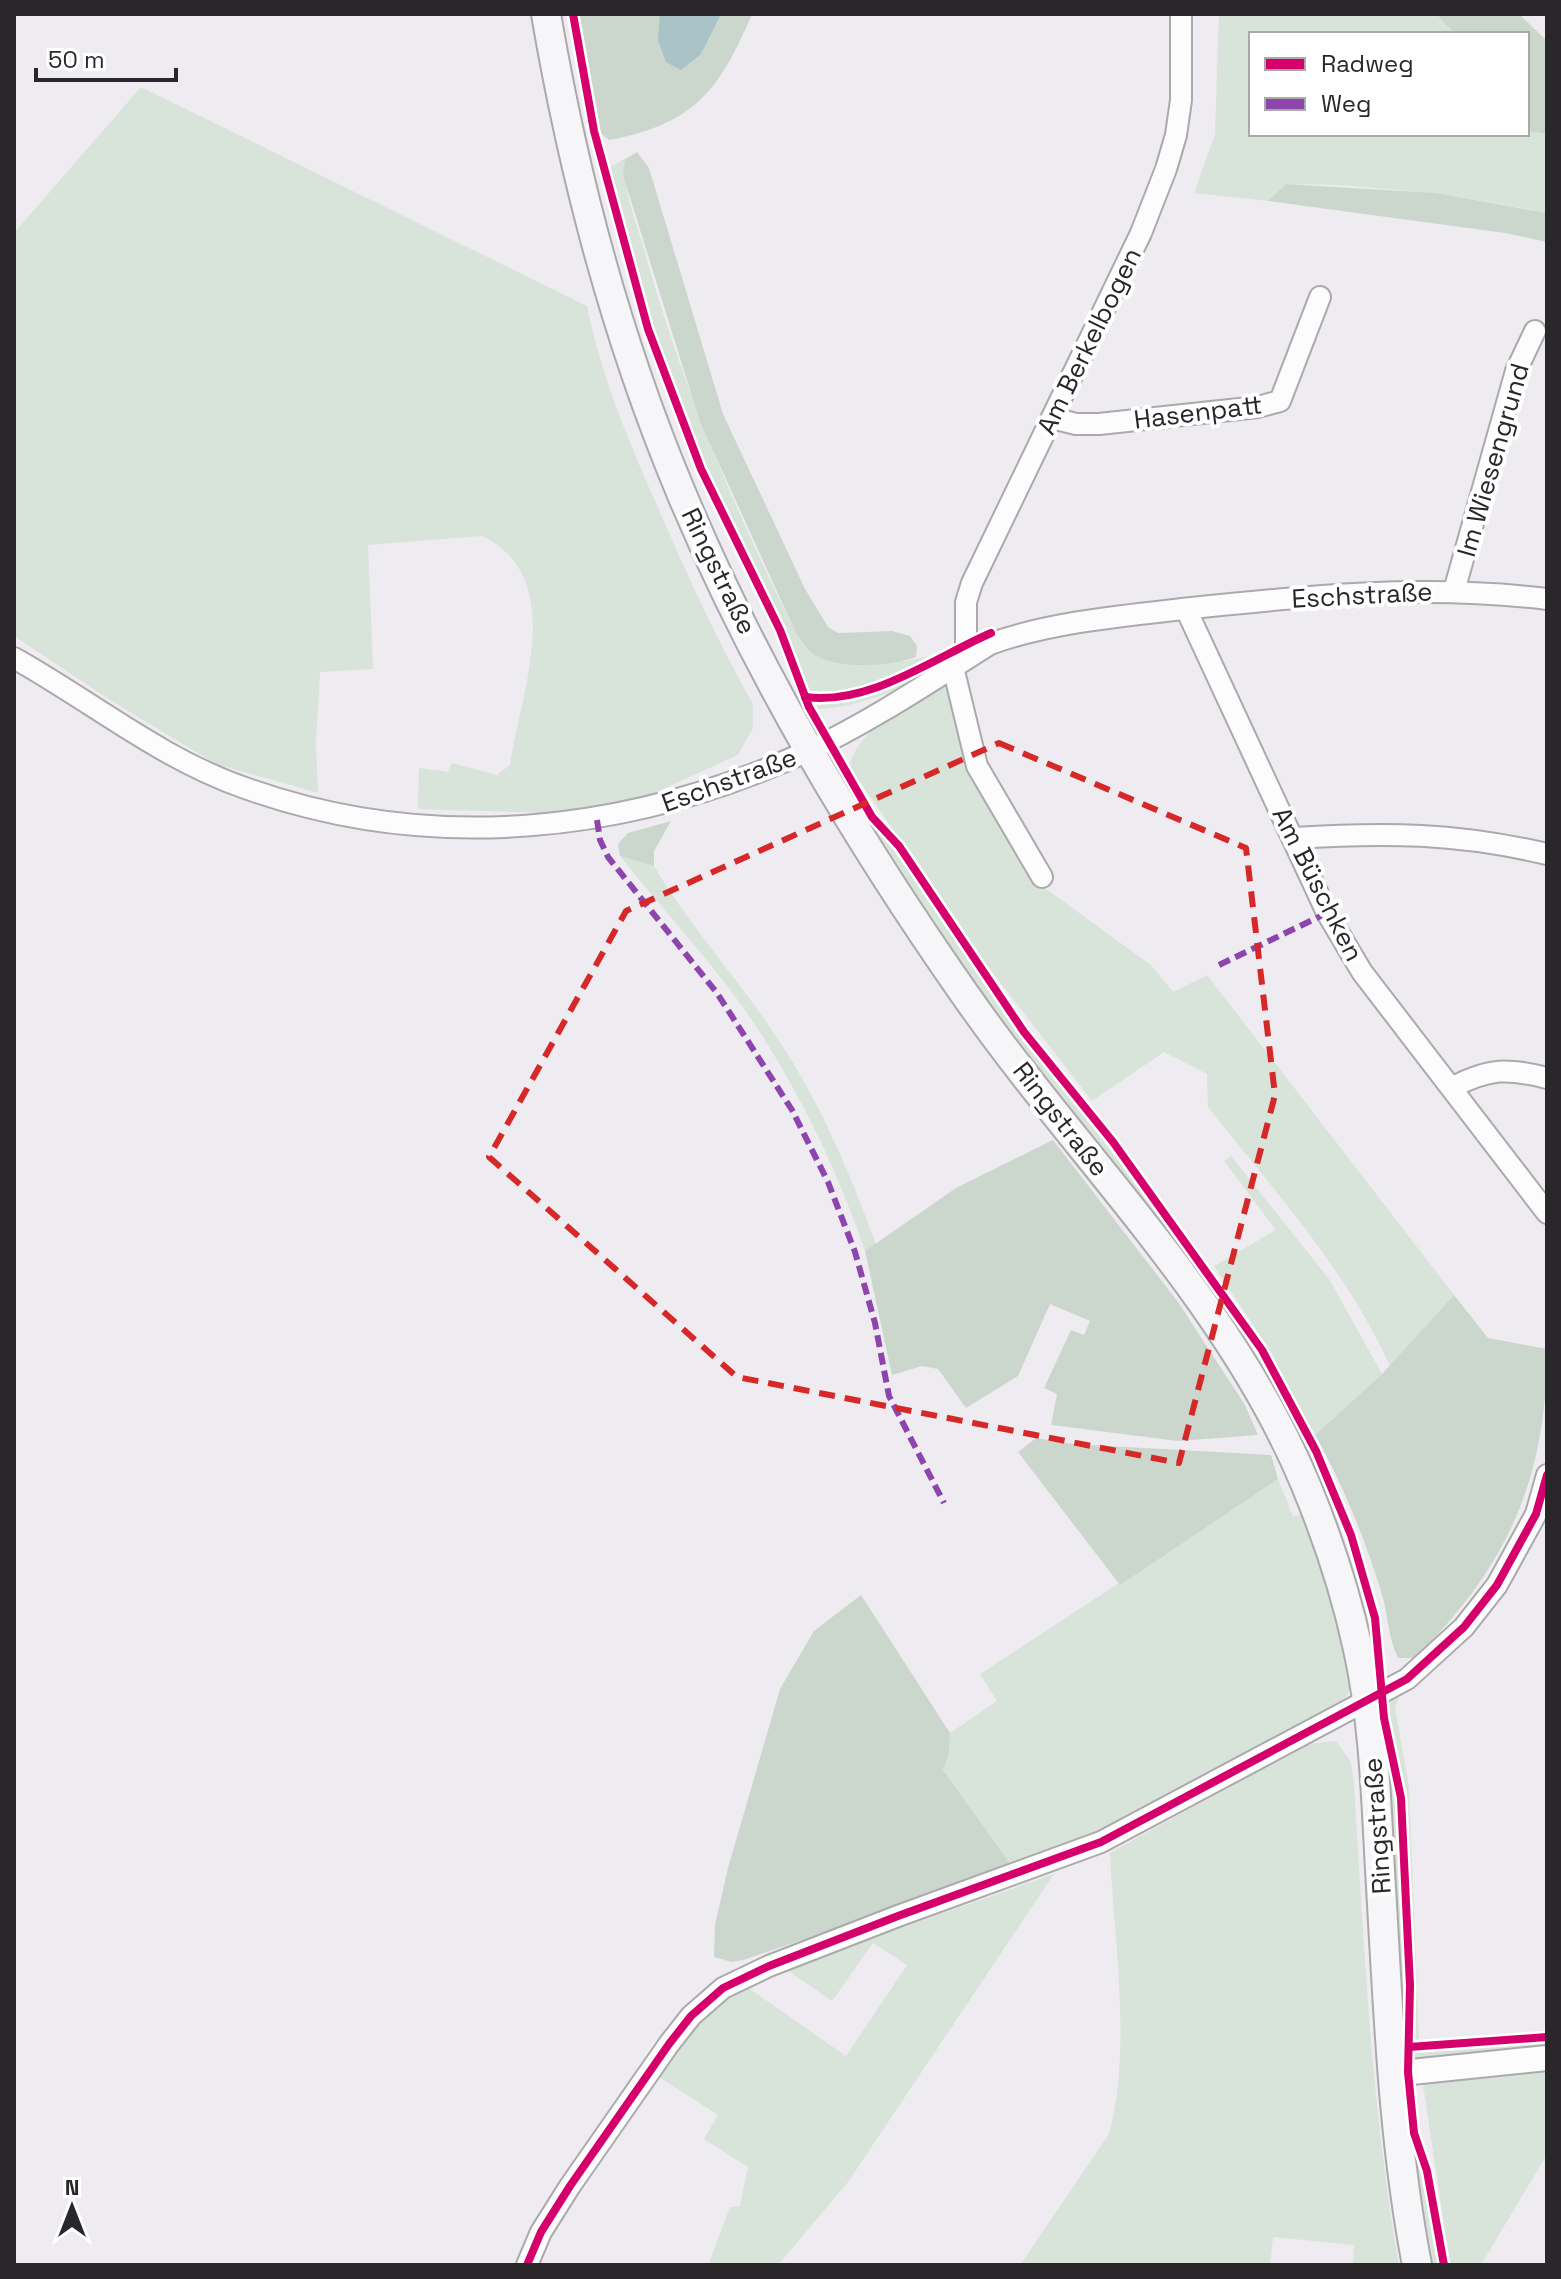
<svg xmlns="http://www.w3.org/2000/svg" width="1561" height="2279" viewBox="0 0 1561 2279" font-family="'Space Grotesk',sans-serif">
	<rect width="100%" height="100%" fill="#eeecf0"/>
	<!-- green -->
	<g fill="#d8e3d9">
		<path d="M1219,14H1436L1455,34H1251V134H1527V131L1547,134V213C1462,196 1373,184 1286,184L1268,201L1194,193L1215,134Z"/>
		<path d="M141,87L587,306C601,375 627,437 655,501C685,570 716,639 753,704V728L738,755L648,796L552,813L418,809L419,768L448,772L452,763L497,775L510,765C520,695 569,577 482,536L368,545L373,669L320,672L316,743L318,793L216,764L110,700L14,636V233Z"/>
		<path d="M625,159C622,190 637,223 645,253C682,385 734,509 795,631L905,661L927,657C893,677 848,703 809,695C771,601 720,513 683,418C652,337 628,252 607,168Z"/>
		<path d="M944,659C918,686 856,708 819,709L817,706L875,691Z"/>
		<path d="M948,681L1035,881L1151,965L1173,992L1207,975L1454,1295L1390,1366C1346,1269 1273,1189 1208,1107L1207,1074L1164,1052L1092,1101L985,963L849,766C860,726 914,701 948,681Z"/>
		<path d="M869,819C921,875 954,942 999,1003C1102,1145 1217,1275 1299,1432H1292L988,1009Z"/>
		<path d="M620,856L654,866C689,926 737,977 775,1035C819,1099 849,1171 876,1244L865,1251C839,1174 804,1101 760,1032C719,969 666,914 620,856Z"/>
		<path d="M1231,1156L1329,1279L1382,1374L1315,1435L1265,1343L1214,1266L1276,1230L1224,1161Z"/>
		<path d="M1278,1479L1293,1516L1309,1515L1353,1679L1347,1697L1313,1718L1303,1729L1107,1834L1014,1869L943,1770L949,1753L950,1733L997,1701L980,1674Z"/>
		<path d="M1400,1694L1395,1708L1409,1787L1419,2040L1547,2031V2036L1410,2044L1414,2014L1405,1801L1386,1704Z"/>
		<path d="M1336,1741L1351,1762L1354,1784C1364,1945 1371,2106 1399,2265H1353L1354,2245L1273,2237L1270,2265H1020L1109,2134C1132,2051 1114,1939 1110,1853L1285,1756L1308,1744Z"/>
		<path d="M1387,1757L1397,1803L1407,2022L1403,2035Z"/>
		<path d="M1054,1874L848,2182L778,2265H708L730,2207L740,2206L748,2167L704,2139L718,2115L659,2077C683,2043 708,2005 747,1987L846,2056L907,1965L873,1943L832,2001L790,1972L798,1964Z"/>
		<path d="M1547,2042V2049L1419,2060L1411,2055L1417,2052Z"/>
		<path d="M1547,2067V2154L1481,2265H1450L1423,2084L1438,2079Z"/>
		<path d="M1411,2140L1424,2174L1440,2265H1427Z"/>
	</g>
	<!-- forest -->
	<g fill="#cbd7cc">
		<path d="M577,14H752C719,91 694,124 609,140L597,131Z"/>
		<path d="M1436,14H1519L1547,41V134L1527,131V34H1455Z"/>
		<path d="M637,152L649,168L723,414L805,589L828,627L838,633L892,631L910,636L917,646L916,657C892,666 838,670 815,655C806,649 801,640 795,631L700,422L623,175L625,159Z"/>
		<path d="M1286,184L1435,193L1547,213V242L1505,233L1268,201Z"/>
		<path d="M671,821L654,851V866L620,856L618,844L628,833Z"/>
		<path d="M1053,1140L1178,1302L1245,1405L1258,1435L1178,1441L1051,1425L1057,1394L1044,1388L1071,1330L1084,1335L1090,1321L1050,1304L1018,1376L966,1408L938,1369L922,1366L892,1375L865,1251L956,1188Z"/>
		<path d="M1454,1295L1488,1338L1547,1349C1547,1479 1507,1567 1415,1658H1398C1388,1637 1388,1614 1381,1591C1364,1537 1343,1484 1315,1435L1382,1374Z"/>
		<path d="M1036,1438L1072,1444L1271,1455L1278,1479L1120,1585L1018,1452Z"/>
		<path d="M861,1595L950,1733L949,1753L943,1770L1014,1869L743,1960L732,1962L714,1957L715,1925L728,1868L780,1689L814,1631Z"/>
	</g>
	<!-- water -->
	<path fill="#a9c3c6" d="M660,14H721L701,54L681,70L666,62L658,40Z"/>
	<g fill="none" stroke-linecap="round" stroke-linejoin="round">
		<!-- minor casing -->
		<g stroke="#aba9ac" stroke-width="24">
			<g id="minor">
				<path d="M1052,418L1076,424H1099L1258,407L1280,401L1320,297"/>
				<path d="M1454,591L1516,371L1535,331"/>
				<path d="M1186,609L1327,913L1362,972L1547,1213"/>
				<path d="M14,658C91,701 161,759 245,788C432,855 630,833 808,751C870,722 931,681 990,644C1051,622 1117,617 1182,609C1304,596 1424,584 1547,599"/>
				<path d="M966,659V602L972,583L1141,233L1166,169L1176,135L1181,100V14"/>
				<path d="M953,667L977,766L1042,877"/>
				<path d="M1294,838C1386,832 1457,833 1547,854"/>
				<path d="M1453,1087C1490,1068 1507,1068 1547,1078"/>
				<path d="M527,2265L541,2232L570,2186L669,2044L691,2016L723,1988L769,1966L898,1916L1101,1842L1407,1679L1464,1627L1497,1585L1536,1514L1547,1475"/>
			</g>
		</g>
		<!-- tertiary casing -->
		<g stroke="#aba9ac" stroke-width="28">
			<path id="tertiary" d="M1392,2074L1547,2058"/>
		</g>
		<!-- secondary casing -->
		<g stroke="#aba9ac" stroke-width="32">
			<path id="secondary" d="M546,14C574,177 616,337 680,490C754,668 856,839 966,996C1079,1158 1228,1299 1305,1483C1327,1536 1346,1593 1358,1649C1374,1721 1376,1797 1380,1870C1388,2002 1392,2135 1417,2265"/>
		</g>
		<!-- minor -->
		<use href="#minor" stroke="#fcfcfd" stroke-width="20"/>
		<!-- tertiary -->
		<use href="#tertiary" stroke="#fcfcfd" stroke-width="24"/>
		<!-- secondary -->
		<use href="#secondary" stroke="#f6f6f8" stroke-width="28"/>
		<!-- quiet -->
		<g stroke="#8e44ad" stroke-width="6" stroke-dasharray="12 6" stroke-linecap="butt">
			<path d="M597,820L600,840L608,857L717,993L792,1110L828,1182L855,1252L875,1323L889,1396L944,1503"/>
			<path d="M1219,965L1327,913"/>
		</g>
		<!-- cycleway casing -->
		<g stroke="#fff" stroke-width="13">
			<g id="cycleway">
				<path d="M573,14L594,131L648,329L701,469L780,630L809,707L872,817L899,846L1024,1032L1113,1142L1262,1350L1316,1451L1351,1535L1375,1618L1384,1718L1401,1798L1410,1986L1408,2072L1414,2133L1427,2171L1444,2265"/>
				<path d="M805,697C869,706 934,658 991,633"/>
				<path d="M1409,2047L1547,2037"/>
				<path d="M527,2265L541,2232L570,2186L669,2044L691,2016L723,1988L769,1966L898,1916L1101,1842L1407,1679L1464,1627L1497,1585L1536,1514L1547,1475"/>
			</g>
		</g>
		<!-- cycleway -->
		<use href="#cycleway" stroke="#d6006c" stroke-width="8"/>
	</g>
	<!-- marked area -->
	<path fill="none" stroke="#d62828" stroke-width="6" stroke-dasharray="16 10" stroke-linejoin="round" d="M999,743L1246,848L1275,1095L1179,1463L737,1377L489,1157L626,911Z"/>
	<g text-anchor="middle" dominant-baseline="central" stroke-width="8" stroke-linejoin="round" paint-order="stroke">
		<!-- street labels -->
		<g font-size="26" fill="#29272a" stroke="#fff">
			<text transform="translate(1089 341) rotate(-64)">Am Berkelbogen</text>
			<text transform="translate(1198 412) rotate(-7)">Hasenpatt</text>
			<text transform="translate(1493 460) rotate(-74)">Im Wiesengrund</text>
			<text transform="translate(719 571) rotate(64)">Ringstraße</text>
			<text transform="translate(1362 595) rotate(-3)">Eschstraße</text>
			<text transform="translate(729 780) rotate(-20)">Eschstraße</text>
			<text transform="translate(1318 884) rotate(63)">Am Büschken</text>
			<text transform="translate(1061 1119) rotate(52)">Ringstraße</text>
			<text transform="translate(1377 1826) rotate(-94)">Ringstraße</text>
		</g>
	</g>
	<!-- border -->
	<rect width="1561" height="2279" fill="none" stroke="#29272a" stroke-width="32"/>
	<!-- legend -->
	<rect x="1249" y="32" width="280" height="104" fill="#ffffff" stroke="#a9a9aa" stroke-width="2"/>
	<rect x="1265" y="58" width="40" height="12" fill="#d6006c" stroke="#a9a9aa" stroke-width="2"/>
	<text x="1321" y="72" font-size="24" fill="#29272a">Radweg</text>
	<rect x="1265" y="98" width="40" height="12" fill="#8e44ad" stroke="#a9a9aa" stroke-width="2"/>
	<text x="1321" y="112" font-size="24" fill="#29272a">Weg</text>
	<!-- north arrow -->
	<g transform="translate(72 2207)" stroke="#ffffff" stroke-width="6" paint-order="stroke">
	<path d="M0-6L14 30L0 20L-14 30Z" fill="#29272a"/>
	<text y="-12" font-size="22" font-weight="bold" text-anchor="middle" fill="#29272a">N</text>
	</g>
	<!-- scale -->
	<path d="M36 68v12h140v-12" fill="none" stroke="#29272a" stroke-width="4"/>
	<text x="48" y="68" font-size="24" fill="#29272a" stroke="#ffffff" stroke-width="6" paint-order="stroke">50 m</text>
</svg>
